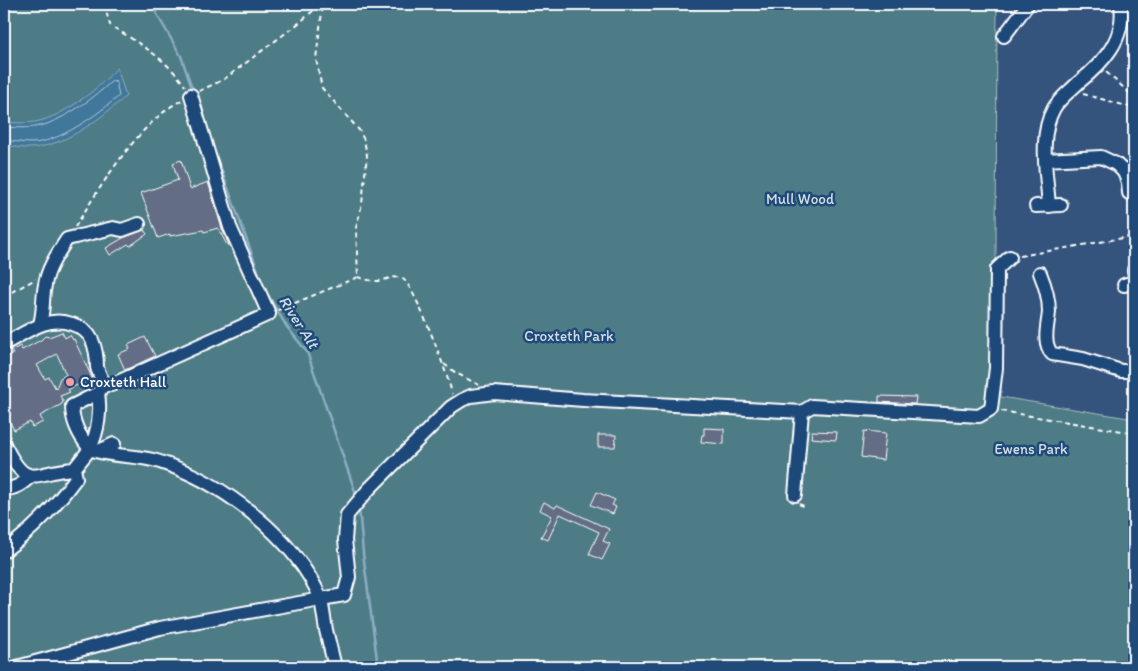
<svg xmlns="http://www.w3.org/2000/svg" width="1138" height="671" viewBox="0 0 1138 671" font-family="Itim,sans-serif">
	<rect width="100%" height="100%" fill="#34547d"/>
	<filter id="ink" filterUnits="userSpaceOnUse"><feTurbulence type="fractalNoise" baseFrequency=".02" numOctaves="2"/><feDisplacementMap in="SourceGraphic" scale="10" xChannelSelector="R" yChannelSelector="G"/><feConvolveMatrix kernelMatrix="1 2 1 2 8 2 1 2 1" color-interpolation-filters="sRGB"/></filter>
	<g filter="url(#ink)">
		<!-- green -->
		<path fill="#4e7c86" stroke="#a6bec2" d="M4,4H997L996,261L1000,270L1001,397L1134,419V667H4Z"/>
		<!-- water -->
		<path fill="#40779b" stroke="#8cadc3" d="M117,68L126,96C94,124 49,160 4,144V122C17,123 30,124 43,120C69,112 99,88 117,68Z"/>
		<g fill="none" stroke-linecap="round" stroke-linejoin="round">
			<!-- shore -->
			<path stroke="#b3c9d7" stroke-width="1" d="M4,127C18,128 33,129 47,124C70,115 94,98 112,81L116,82L119,96C98,114 59,143 31,143C22,143 13,141 4,140"/>
			<!-- stream -->
			<g stroke="#8cadc3" stroke-width="2.5">
				<path d="M151,4L181,56L193,91"/>
				<path d="M210,139L265,290L287,327L307,352L357,497"/>
				<path d="M359,507L363,553L378,667"/>
			</g>
		</g>
		<!-- building -->
		<g fill="#646d85" stroke="#fff" fill-rule="evenodd">
			<path d="M181,160L190,189L208,182L222,229L229,245H227L218,228L204,232L203,230L170,236V234L158,238L141,193L178,180L173,163Z"/>
			<path d="M144,230L147,234L130,246L128,244L110,255L106,248L123,238Z"/>
			<path d="M62,332L65,338L70,335L73,340L74,339L92,378L73,387L68,390L70,392L60,396L63,401L62,404L40,416L43,422L32,427L30,422L14,430L4,410V359L13,354L11,351L20,346L22,350L41,340L45,336L49,337ZM57,354L66,375L60,378L56,389L49,377L45,379L37,365Z"/>
			<path d="M145,337L155,356L125,370L118,354L130,349L128,345Z"/>
			<path d="M879,396L916,397L915,404L879,402Z"/>
			<path d="M704,428L724,429V444L701,442L702,435H704Z"/>
			<path d="M812,431L837,432L836,440L811,438Z"/>
			<path d="M864,431L886,433L883,460L861,457Z"/>
			<path d="M598,435H616L615,447H598Z"/>
			<path d="M597,492L615,500L612,505L616,507L613,514L591,505Z"/>
			<path d="M544,502L555,508L557,505L609,529L603,541L610,544L602,560L589,554L599,532L560,514L548,540L541,537L552,516L540,510Z"/>
		</g>
		<g fill="none" stroke-linecap="round" stroke-linejoin="round">
			<!-- minor casing -->
			<g stroke="#fff" stroke-width="16">
				<g id="minor">
					<path d="M1004,36L1028,4"/>
					<path d="M1045,160L1101,157L1116,164L1124,172"/>
					<path d="M1129,193L1128,182L1124,172L1134,167"/>
					<path d="M1036,206L1061,205"/>
					<path d="M1049,206C1047,175 1038,136 1054,108C1060,98 1070,91 1078,83C1103,63 1126,39 1121,4"/>
					<path d="M1134,270V271"/>
					<path d="M1040,273C1045,285 1049,298 1049,312C1048,325 1042,342 1052,354L1083,359L1121,371H1134"/>
					<path d="M1124,285L1134,282"/>
					<path d="M40,324C44,311 42,299 45,285C47,269 58,253 67,239L113,228L122,230L139,224"/>
					<path d="M4,344C26,333 46,315 72,324C81,327 88,332 92,340C96,349 97,357 97,367C98,372 102,379 104,385H111L269,314L230,227L191,95"/>
					<path d="M98,393C101,412 98,431 90,449C80,437 72,421 72,406L98,393L104,385"/>
					<path d="M4,444C28,493 33,471 74,469L90,449C112,458 137,454 160,462C223,482 295,538 321,599L344,595L349,577L345,540L347,515L369,489L451,407L462,400L471,396L494,393L583,400L802,412L812,406L979,416L991,409L996,368L997,269L1010,257"/>
					<path d="M99,451L114,444"/>
					<path d="M4,489C16,489 22,484 31,476"/>
					<path d="M795,495L802,412"/>
					<path d="M4,551C33,530 55,507 76,478L74,469"/>
					<path d="M17,667L160,628L321,599L326,630L335,667"/>
				</g>
			</g>
			<!-- path -->
			<g stroke="#fff" stroke-width="2" stroke-dasharray="5 4" stroke-linecap="butt">
				<path d="M104,4L110,25C138,43 166,58 185,86"/>
				<path d="M1106,72L1134,97"/>
				<path d="M199,91L223,80L299,23L321,4"/>
				<path d="M1083,94L1134,108"/>
				<path d="M75,227C101,186 138,123 182,100"/>
				<path d="M1020,256L1134,236"/>
				<path d="M358,277C364,279 370,281 377,281C385,281 395,274 403,279C415,287 449,377 452,394"/>
				<path d="M4,296L36,279"/>
				<path d="M278,310L358,277L356,228L362,204L367,155L364,140L359,130L322,88L316,59L323,4"/>
				<path d="M4,323L8,331"/>
				<path d="M444,364L456,373L479,385"/>
				<path d="M1001,411L1134,433"/>
				<path d="M799,504L806,507"/>
				<path d="M1133,508H1134"/>
			</g>
			<!-- minor -->
			<use href="#minor" stroke="#1f4a7a" stroke-width="12"/>
		</g>
	</g>
	<!-- markers -->
	<circle fill="#ff9aa2" stroke="#1f4a7a" stroke-width="2" cx="70" cy="382" r="5"/>
	<g text-anchor="middle" dominant-baseline="central" stroke-width="5" stroke-linejoin="round" paint-order="stroke">
		<!-- park labels -->
		<g font-size="15" fill="#d3dee1" stroke="#1f4a7a">
			<text x="800" y="199">Mull Wood</text>
			<text x="569" y="336">Croxteth Park</text>
			<text x="1031" y="449">Ewens Park</text>
		</g>
		<!-- poi labels -->
		<g font-size="15" fill="#fff" stroke="#1f4a7a" text-anchor="start">
			<text x="80" y="382">Croxteth Hall</text>
		</g>
		<!-- water labels -->
		<g font-size="16" font-style="italic" fill="#cfdde6" stroke="#1f4a7a">
			<text transform="translate(299 322) rotate(57)">River Alt</text>
		</g>
	</g>
	<!-- margin -->
	<rect width="1138" height="671" fill="none" stroke="#1f4a7a" stroke-width="20"/>
	<rect x="10" y="10" width="1118" height="651" fill="none" stroke="#fff" stroke-width="2" filter="url(#ink)"/>
</svg>
